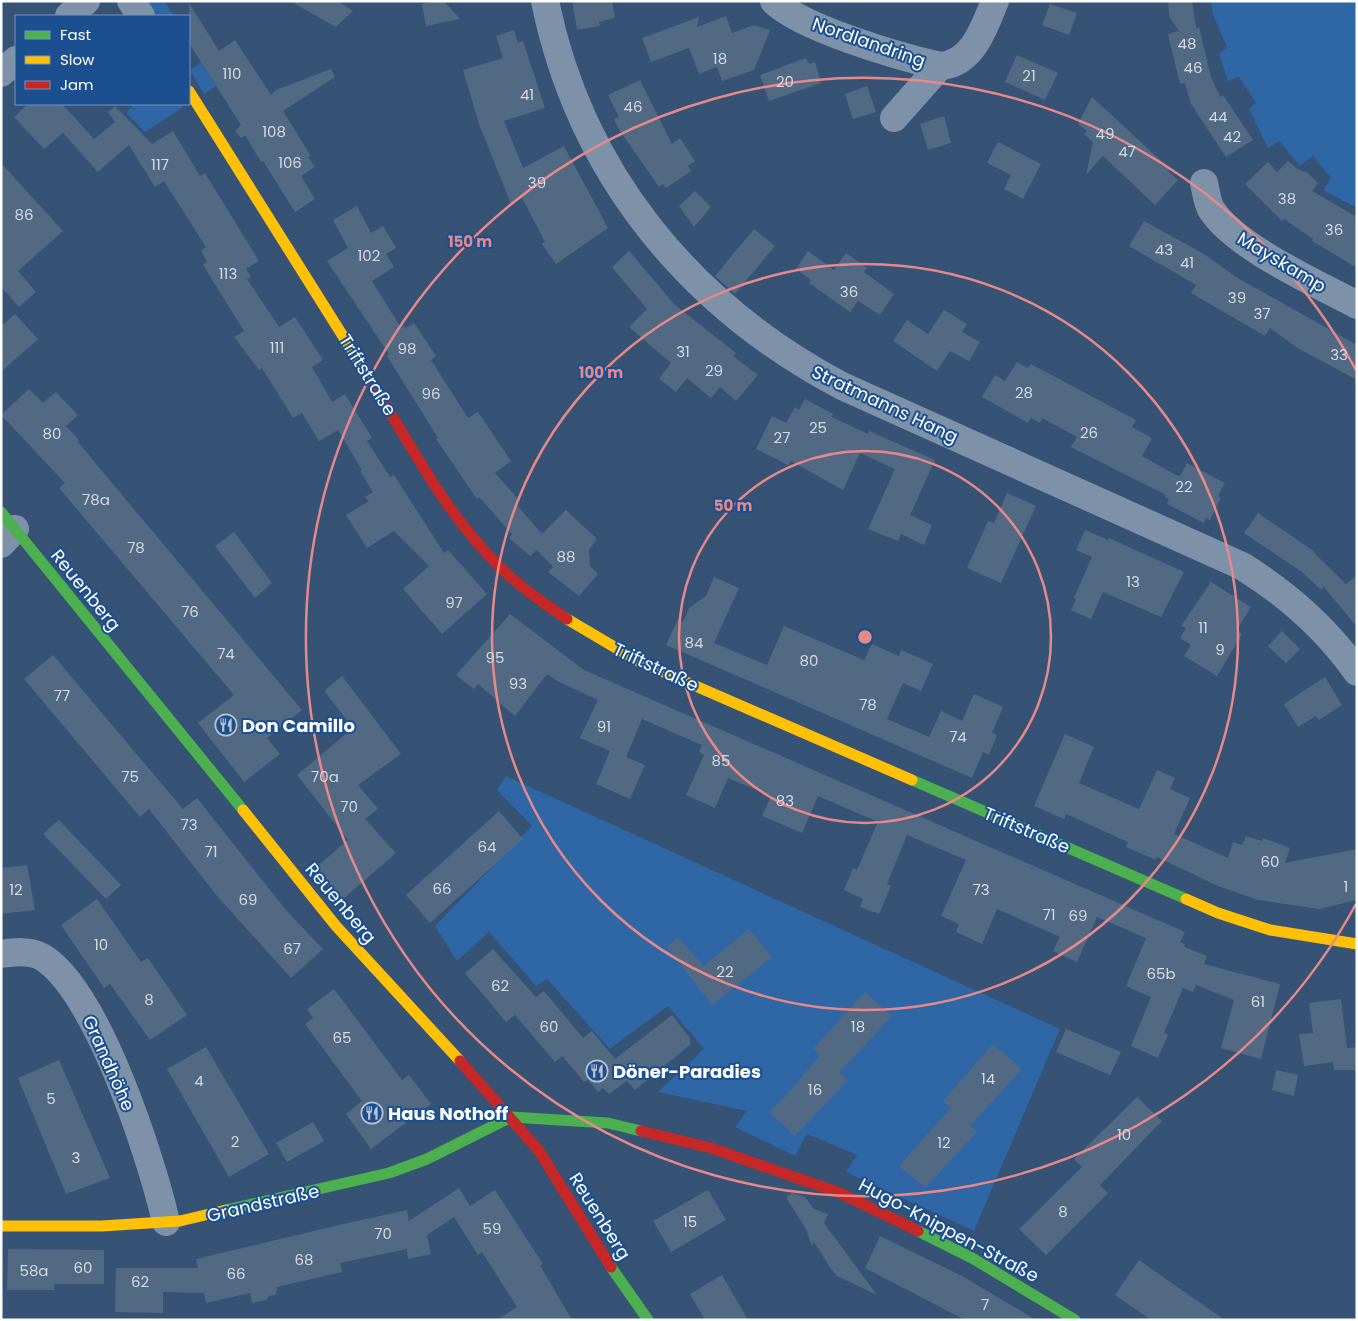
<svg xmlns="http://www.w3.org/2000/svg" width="1358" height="1321" viewBox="0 0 1358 1321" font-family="Poppins,sans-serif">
	<rect width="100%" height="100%" fill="#365274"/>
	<!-- green -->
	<g fill="#2f66a5">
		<path d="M146,1H164L174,16H155Z"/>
		<path d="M1211,1H1357V208L1323,190L1331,178L1313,156L1300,166L1279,141L1268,148L1249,109L1256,103L1239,77L1228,81L1219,54L1227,47L1213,15Z"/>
		<path d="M201,62L216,86L204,94L190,71Z"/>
		<path d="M135,104H180L182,108L145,132L126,113Z"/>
		<path d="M506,776L1060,1029L974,1231L846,1172L857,1155L807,1134L795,1156L735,1127L747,1111L658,1092L704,1049L668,1006L610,1049L547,979L536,986L489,932L457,961L435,926L532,826L497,790Z"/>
	</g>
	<!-- building -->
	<g fill="#526984">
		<path d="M290,1H338L353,11L336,27Z"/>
		<path d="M436,1H444L460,19L426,26L422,4Z"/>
		<path d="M572,1H612L615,18L599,22L600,26L577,30Z"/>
		<path d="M1168,1H1192L1196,28L1199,27L1211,77L1220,97L1223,95L1253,140L1226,157L1191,104L1185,83L1180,84L1168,34L1179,31L1169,16Z"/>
		<path d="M189,3L219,51L235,40L271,95L276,90L331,69L335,77L283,111L311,156L308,157L315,167L301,176L315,199L295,212L263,161L261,162L245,135L247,134L241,138L235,131L241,125L189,43Z"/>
		<path d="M1050,4L1077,13L1069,35L1042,25Z"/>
		<path d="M726,16L732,33L754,25L770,30L754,70L722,81L717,67L699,74L689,48L651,62L642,38L699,17L697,27Z"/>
		<path d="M514,30L518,43L523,41L545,108L504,121L523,168L564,146L608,228L556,264L542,244L545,242L522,198L511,204L479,124L463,70L503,58L496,36Z"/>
		<path d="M1017,55L1058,73L1045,100L1005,82Z"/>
		<path d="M806,58L809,64L815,62L821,83L769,101L760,75Z"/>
		<path d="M640,80L672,144L680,138L695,161L688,166L691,171L666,188L663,184L659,187L620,131L614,119L619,117L608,95Z"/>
		<path d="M867,86L876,112L853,119L845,94Z"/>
		<path d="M1092,97L1170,169L1168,171L1178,180L1155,205L1103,156L1086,175L1093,142L1084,134L1087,131L1078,124Z"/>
		<path d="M28,104H62L94,139L115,122L108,112L115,106L152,144L173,131L200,176L205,173L259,261L246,269L251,277L247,279L279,327L295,317L323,360L312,367L332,402L345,394L372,438L367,441L390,477L394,475L444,553L448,550L487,594L442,634L403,589L429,566L394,531L367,548L346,515L369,501L365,497L373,492L360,471L362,470L338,430L319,441L302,413L293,418L262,368L259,370L234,337L244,331L203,265L207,261L201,251L206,247L164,181L155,187L129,145L98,172L63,133L44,149L14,117Z"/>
		<path d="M944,116L951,143L928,150L920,124Z"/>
		<path d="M998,142L1041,164L1023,199L1004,189L1011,175L987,163Z"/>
		<path d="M1288,161L1297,169L1308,173L1318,183L1312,191L1357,217V268L1312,241L1313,239L1284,219L1282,221L1245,184L1268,162L1277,172Z"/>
		<path d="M1,163L63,231L18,271L36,292L19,307L1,287Z"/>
		<path d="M695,191L711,207L694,227L679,206Z"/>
		<path d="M357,206L371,233L383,226L396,248L386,254L394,267L372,281L401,328L404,326L406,328L414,323L436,356L431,360L468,418L478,412L511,461L495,473L520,501L516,504L542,534L566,510L597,539L589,550L590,566L598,574L579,596L548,572L553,567L537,550L530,556L509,538L512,534L479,497L477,499L436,439L438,438L387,356L389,354L327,261L348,248L333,220Z"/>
		<path d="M1144,221L1204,254L1236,277L1357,345V380L1296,347L1270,328L1265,336L1191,293L1196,285L1129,246Z"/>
		<path d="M754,229L775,246L735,294L715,276Z"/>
		<path d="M629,251L675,305L736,353L733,356L758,375L736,401L720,387L711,398L687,378L676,392L659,379L671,363L629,327L647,309L612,267Z"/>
		<path d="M808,251L834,270L846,253L867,268L864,272L894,294L880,315L858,301L850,312L809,283L811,280L796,269Z"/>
		<path d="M944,310L967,324L962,332L980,342L969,361L950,351L937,371L893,341L907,320L928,334Z"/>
		<path d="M15,314L38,339L1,372V326Z"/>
		<path d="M1017,362L1028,368L1031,364L1136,420L1132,427L1152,438L1142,456L1176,475L1180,476L1187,463L1225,483L1218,496L1221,498L1210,520L1206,518L1204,523L1167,504L1169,499L1165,497L1166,495L1071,447L1077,437L1042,418L1040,423L1031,418L1028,423L982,397L995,375L1005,381Z"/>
		<path d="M29,389L43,403L56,392L78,415L66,426L79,440L77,441L302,710L267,738L280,754L244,782L198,723L234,695L59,488L65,483L1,415Z"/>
		<path d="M805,399L833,414L832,417L868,434L869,431L935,460L910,515L932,525L924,545L901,534L898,541L868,529L895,469L860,453L843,490L791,461L788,465L756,449L772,416L786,423L795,407L799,410Z"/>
		<path d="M1007,493L1036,506L1001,583L967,568L988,521L994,523Z"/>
		<path d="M1258,513L1315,552L1314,553L1346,584L1357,575V627L1324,587L1321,590L1302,572L1244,533Z"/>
		<path d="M1085,530L1108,540L1109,538L1184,572L1161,617L1103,592L1091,619L1071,610L1076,599L1074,598L1092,557L1076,550Z"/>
		<path d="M234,532L272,583L255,598L215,546Z"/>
		<path d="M714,577L739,588L714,643L767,665L784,626L864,660L872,644L899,656L901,650L933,664L921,691L903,683L887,719L929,737L941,711L962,721L974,694L1003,707L992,733L997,735L989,755L983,752L972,778L666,645L678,619L683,622L689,608L706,596Z"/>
		<path d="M1211,582L1251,607L1236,631L1242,634L1217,676L1184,656L1191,645L1180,638L1186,628L1181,626Z"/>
		<path d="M510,614L584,670L1185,932L1180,942L1185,944L1184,947L1207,956L1204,964L1280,984L1261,1059L1221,1048L1234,1000L1196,985L1193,992L1183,988L1164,1033L1168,1035L1158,1058L1131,1046L1151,997L1126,986L1146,938L1097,917L1077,962L1053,951L1060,937L997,909L982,944L956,932L959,924L941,916L966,860L907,835L887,884L891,886L879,914L860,907L863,899L844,890L853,868L857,870L878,822L818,796L802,833L762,816L771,796L728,778L715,808L686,795L704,755L699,752L702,745L642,719L626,757L645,765L630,799L596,784L610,751L580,738L598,700L557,681L547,674L515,716L478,684L474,689L456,675Z"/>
		<path d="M1282,631L1300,649L1286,663L1268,646Z"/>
		<path d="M53,655L183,809L197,798L285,909L323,949L291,978L217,896L149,809L140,817L24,679Z"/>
		<path d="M342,676L401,754L358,785L378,809L365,819L396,853L343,899L315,868L348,840L297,775L353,728L325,692L326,689Z"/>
		<path d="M1325,677L1342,705L1319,720L1316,716L1298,727L1284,704Z"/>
		<path d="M1065,734L1094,747L1079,783L1139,809L1157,770L1175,778L1170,789L1190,798L1174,834L1228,858L1233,842L1242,845L1246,836L1262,841L1263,838L1290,848L1285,863L1357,849V900L1319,909L1258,900L1218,886L1157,857L1156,860L1126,847L1128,842L1066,814L1064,819L1034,806Z"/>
		<path d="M499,811L523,839L430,923L406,895Z"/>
		<path d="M59,820L121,885L106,899L43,834Z"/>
		<path d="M27,865L35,910L1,914V868Z"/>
		<path d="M97,899L141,962L148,958L187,1015L150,1040L110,984L104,988L61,925Z"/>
		<path d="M749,929L772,957L712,1005L667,947L678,937L704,966Z"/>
		<path d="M493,949L536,997L544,991L583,1038L592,1031L615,1059L672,1015L690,1038V1045L635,1090L627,1081L609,1094L603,1088L598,1092L588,1080L584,1082L562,1056L555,1062L515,1015L506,1022L465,973Z"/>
		<path d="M334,989L402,1080L409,1075L431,1104L371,1149L346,1114L362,1101L305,1024L313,1018L307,1009Z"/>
		<path d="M865,992L892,1016L839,1073L848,1080L795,1136L769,1112L784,1098L820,1055L813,1049Z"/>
		<path d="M1341,999L1347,1048L1357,1047V1070H1334L1333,1062L1304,1066L1299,1034L1313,1033L1309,1003Z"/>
		<path d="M1066,1029L1121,1052L1110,1075L1056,1052Z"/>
		<path d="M993,1044L1022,1069L970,1126L977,1132L925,1188L899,1166L951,1108L943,1101Z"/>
		<path d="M206,1047L269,1154L229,1177L167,1069Z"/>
		<path d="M59,1060L110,1178L66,1194L18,1078Z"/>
		<path d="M1276,1070L1298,1075L1294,1096L1272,1090Z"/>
		<path d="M1137,1097L1162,1121L1100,1185L1108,1193L1046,1255L1019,1229L1082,1167L1074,1159Z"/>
		<path d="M313,1122L324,1141L287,1162L276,1143Z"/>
		<path d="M459,1188L470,1206L495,1190L543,1264L540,1265L572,1320H497L517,1307L482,1252L478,1255L454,1217L427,1235L431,1254L408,1259L407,1249L340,1263L342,1272L277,1287L276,1295L269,1296L266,1300L252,1303L250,1293L206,1303L204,1293L163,1292V1313L115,1312L116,1268H198L196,1259L339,1225L407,1210L409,1221Z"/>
		<path d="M708,1190L726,1220L671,1252L653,1221Z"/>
		<path d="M792,1193L805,1197L814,1209L828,1214L824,1223L877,1295L837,1276L831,1269L814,1242L812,1246L806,1229L786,1197Z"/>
		<path d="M880,1236L962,1276L1036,1320H965L865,1268Z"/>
		<path d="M8,1249L104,1250V1284H54V1290H7Z"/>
		<path d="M1139,1260L1183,1291L1225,1320H1151L1115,1295Z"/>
		<path d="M722,1275L748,1320H705L690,1294Z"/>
	</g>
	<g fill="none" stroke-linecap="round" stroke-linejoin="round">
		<!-- street -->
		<g stroke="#7d92a8" stroke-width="28">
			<path d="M131,1L141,16"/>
			<path d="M545,1C580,173 689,305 842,386L1242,566C1287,594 1326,628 1357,672"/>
			<path d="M774,1C801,28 900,57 940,66C973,64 984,27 995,1"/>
			<path d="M69,16L86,1"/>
			<path d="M1,73L16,60"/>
			<path d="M894,118L940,66"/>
			<path d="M1204,183C1206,191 1207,202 1211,209C1235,247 1316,283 1357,305"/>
			<path d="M1,544L15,529"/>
			<path d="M1,954C14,952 30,950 42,957C97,989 152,1160 166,1222"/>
		</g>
		<!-- fast -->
		<g stroke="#4caf50" stroke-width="11">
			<path d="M1,512L243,810"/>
			<path d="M912,780L1186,899"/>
			<path d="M226,1210L389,1173L427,1159L511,1117L608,1123L641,1131"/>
			<path d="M918,1231L972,1258L1075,1320"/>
			<path d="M611,1267L648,1320"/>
		</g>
		<!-- slow -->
		<g stroke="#ffc107" stroke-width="11">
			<path d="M189,91L368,376"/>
			<path d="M567,619L638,661L912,780"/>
			<path d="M243,810L336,926L460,1061"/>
			<path d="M1186,899L1218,913L1270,930L1357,944"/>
			<path d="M1,1226H102L180,1221L226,1210"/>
		</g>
		<!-- jam -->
		<g stroke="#c62828" stroke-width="11">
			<path d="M368,376C408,440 445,514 501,568C520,587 545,604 567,619"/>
			<path d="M460,1061L539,1151L611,1267"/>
			<path d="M641,1131L711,1148L840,1193L918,1231"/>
		</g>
	</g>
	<!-- distance rings -->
	<g fill="none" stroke="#e88989" stroke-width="2.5">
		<circle cx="865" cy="637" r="186"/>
		<circle cx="865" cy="637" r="373"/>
		<path d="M1356 904A559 559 0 1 1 1356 370"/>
	</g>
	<!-- icons -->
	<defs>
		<g id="restaurant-ring" transform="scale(1.125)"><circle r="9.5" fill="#1b4f8f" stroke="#b9c2ce" stroke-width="1.5"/><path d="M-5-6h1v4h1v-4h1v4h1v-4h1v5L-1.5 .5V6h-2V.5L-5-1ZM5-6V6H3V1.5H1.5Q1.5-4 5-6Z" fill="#b9c2ce"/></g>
	</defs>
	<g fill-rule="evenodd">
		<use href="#restaurant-ring" x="226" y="725"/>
		<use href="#restaurant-ring" x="597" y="1071"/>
		<use href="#restaurant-ring" x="372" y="1113"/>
	</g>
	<g text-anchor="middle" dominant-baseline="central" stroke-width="4" stroke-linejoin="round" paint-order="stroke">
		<!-- number labels -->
		<g font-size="15" fill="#d4dae0">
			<text x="1187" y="43">48</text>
			<text x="720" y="58">18</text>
			<text x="1193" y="67">46</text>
			<text x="232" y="73">110</text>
			<text x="1029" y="75">21</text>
			<text x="785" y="81">20</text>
			<text x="527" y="94">41</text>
			<text x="633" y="106">46</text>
			<text x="1218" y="116">44</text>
			<text x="274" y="131">108</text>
			<text x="1105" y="133">49</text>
			<text x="1232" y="136">42</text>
			<text x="1127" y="151">47</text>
			<text x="290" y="162">106</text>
			<text x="160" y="164">117</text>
			<text x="537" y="182">39</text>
			<text x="1287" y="198">38</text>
			<text x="24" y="214">86</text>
			<text x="1334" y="229">36</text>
			<text x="1164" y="249">43</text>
			<text x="369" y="255">102</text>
			<text x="1187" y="262">41</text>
			<text x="228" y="273">113</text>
			<text x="849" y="291">36</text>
			<text x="1237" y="297">39</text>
			<text x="1262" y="313">37</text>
			<text x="277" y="347">111</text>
			<text x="407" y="348">98</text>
			<text x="683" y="351">31</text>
			<text x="1339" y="354">33</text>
			<text x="714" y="370">29</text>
			<text x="1024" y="392">28</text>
			<text x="431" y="393">96</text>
			<text x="818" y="427">25</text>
			<text x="1089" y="432">26</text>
			<text x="52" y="433">80</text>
			<text x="782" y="437">27</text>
			<text x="1184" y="486">22</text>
			<text x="96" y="499">78a</text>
			<text x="136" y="547">78</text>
			<text x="566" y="556">88</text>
			<text x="1133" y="581">13</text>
			<text x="454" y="602">97</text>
			<text x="190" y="611">76</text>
			<text x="1203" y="627">11</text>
			<text x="694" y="642">84</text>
			<text x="1220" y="649">9</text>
			<text x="226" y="653">74</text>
			<text x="495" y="657">95</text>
			<text x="809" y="660">80</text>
			<text x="518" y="683">93</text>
			<text x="62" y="695">77</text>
			<text x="868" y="704">78</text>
			<text x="604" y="726">91</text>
			<text x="958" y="736">74</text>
			<text x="721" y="760">85</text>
			<text x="130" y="776">75</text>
			<text x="325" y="776">70a</text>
			<text x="785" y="800">83</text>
			<text x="349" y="806">70</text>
			<text x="189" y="824">73</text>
			<text x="487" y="846">64</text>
			<text x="211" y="851">71</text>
			<text x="1270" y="861">60</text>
			<text x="1346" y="886">1</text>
			<text x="442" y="888">66</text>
			<text x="16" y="889">12</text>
			<text x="981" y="889">73</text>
			<text x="248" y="899">69</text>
			<text x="1049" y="914">71</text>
			<text x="1078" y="915">69</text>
			<text x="101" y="944">10</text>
			<text x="292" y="948">67</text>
			<text x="725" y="971">22</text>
			<text x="1161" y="973">65b</text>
			<text x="500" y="985">62</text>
			<text x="149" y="999">8</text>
			<text x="1258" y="1001">61</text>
			<text x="549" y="1026">60</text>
			<text x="858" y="1026">18</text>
			<text x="342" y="1037">65</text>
			<text x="988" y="1078">14</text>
			<text x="199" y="1080">4</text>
			<text x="815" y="1089">16</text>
			<text x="51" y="1098">5</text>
			<text x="1124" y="1134">10</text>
			<text x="235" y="1141">2</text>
			<text x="944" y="1142">12</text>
			<text x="76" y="1157">3</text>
			<text x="1063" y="1211">8</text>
			<text x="690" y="1221">15</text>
			<text x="492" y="1228">59</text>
			<text x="383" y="1233">70</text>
			<text x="304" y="1259">68</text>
			<text x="83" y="1267">60</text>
			<text x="34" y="1270">58a</text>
			<text x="236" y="1273">66</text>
			<text x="140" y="1281">62</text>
			<text x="985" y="1304">7</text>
		</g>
		<!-- street labels -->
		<g font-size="18" fill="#fff" stroke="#1b4f8f">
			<text transform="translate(869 42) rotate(19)">Nordlandring</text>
			<text transform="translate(1282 262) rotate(31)">Mayskamp</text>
			<text transform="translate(368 375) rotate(58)">Triftstraße</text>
			<text transform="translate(885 404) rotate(25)">Stratmanns Hang</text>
			<text transform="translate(86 590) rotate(51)">Reuenberg</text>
			<text transform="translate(656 667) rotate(25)">Triftstraße</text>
			<text transform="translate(1027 830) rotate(23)">Triftstraße</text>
			<text transform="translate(341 903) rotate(50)">Reuenberg</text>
			<text transform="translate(109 1063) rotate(66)">Grandhöhe</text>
			<text transform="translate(263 1203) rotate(-13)">Grandstraße</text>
			<text transform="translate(600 1216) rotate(58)">Reuenberg</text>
			<text transform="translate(949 1230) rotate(28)">Hugo-Knippen-Straße</text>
		</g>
		<!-- poi labels -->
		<g font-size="18" font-weight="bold" fill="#fff" stroke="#1b4f8f" text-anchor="start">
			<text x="242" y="725">Don Camillo</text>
			<text x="613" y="1071">Döner-Paradies</text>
			<text x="388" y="1113">Haus Nothoff</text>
		</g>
	</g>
	<circle cx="865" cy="637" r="8" fill="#e88989" stroke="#1b4f8f" stroke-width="2.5"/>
	<g font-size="15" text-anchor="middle" font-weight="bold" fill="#e88989" stroke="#1b4f8f" stroke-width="4" stroke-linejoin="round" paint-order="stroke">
		<text x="470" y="247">150 m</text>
		<text x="601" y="378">100 m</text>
		<text x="733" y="511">50 m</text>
	</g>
	<!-- border -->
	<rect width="1358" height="1321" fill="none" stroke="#ffffff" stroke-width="5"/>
	<!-- legend -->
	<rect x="15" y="15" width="175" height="90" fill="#1b4f8f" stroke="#7695bc"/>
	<rect x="25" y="31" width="25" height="8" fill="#4caf50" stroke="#7695bc"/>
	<text x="60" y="40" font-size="15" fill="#ffffff">Fast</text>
	<rect x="25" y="56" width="25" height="8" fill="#ffc107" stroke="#7695bc"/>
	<text x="60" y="65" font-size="15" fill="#ffffff">Slow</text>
	<rect x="25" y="81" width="25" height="8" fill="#c62828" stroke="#7695bc"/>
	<text x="60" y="90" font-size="15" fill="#ffffff">Jam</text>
</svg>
